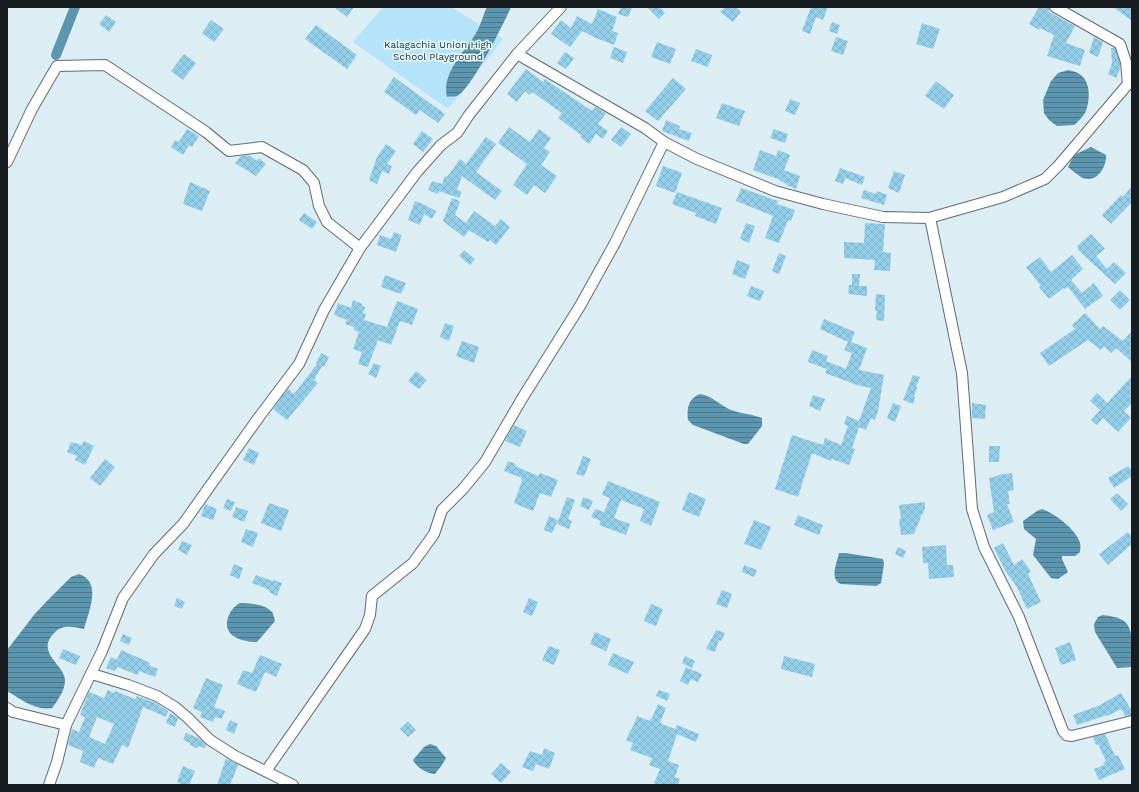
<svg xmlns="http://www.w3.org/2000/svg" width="1139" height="792" viewBox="0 0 1139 792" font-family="'Work Sans',sans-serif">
	<defs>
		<pattern id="water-rules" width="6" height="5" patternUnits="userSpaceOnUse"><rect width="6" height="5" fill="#5b95ae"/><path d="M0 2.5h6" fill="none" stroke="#4a798d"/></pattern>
		<pattern id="building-cross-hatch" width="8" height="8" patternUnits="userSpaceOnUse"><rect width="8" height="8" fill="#94cfea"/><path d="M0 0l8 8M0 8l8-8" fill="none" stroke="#7fb1c8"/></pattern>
	</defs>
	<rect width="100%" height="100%" fill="#dcedf4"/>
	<!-- park -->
	<path fill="#b5e4fa" d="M383,7H451L503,39L448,109L353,42Z"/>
	<!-- water -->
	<g fill="url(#water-rules)">
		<path d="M487,7H511C504,23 471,90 457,96C454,97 450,96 447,97C441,73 465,52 476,33C481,25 483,15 487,7Z"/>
		<path d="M1068,70C1072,71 1078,72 1082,76C1091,84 1090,103 1085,113C1082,117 1078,122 1074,125L1057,126L1049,120L1044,113L1043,100L1051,81L1058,73Z"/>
		<path d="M1091,147L1106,155C1107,167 1096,185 1081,177C1076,174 1072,170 1068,167L1074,155Z"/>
		<path d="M700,394C712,396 720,405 731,410C742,414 752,414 762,418V426L748,444H744L693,425L688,420C687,408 688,399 700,394Z"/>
		<path d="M1042,509C1054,513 1077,530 1080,543C1081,546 1080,549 1080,552L1075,556H1062V559L1068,572L1058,579L1051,578L1033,555L1036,539L1024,529L1023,521L1037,511Z"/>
		<path d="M839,553H846L883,559L884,564L881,583L876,586L841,584C829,579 837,563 839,553Z"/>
		<path d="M79,574C103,582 88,613 84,629C74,627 63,624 55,632C34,652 64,664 65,680C65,690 58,700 52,708C35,711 21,699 7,691V650L34,615L47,601L71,577Z"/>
		<path d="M240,603C250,603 265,604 272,612C274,614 274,619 275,621L257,642C239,642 219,634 230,613C233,608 235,606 240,603Z"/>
		<path d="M1103,615C1110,616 1118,617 1124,621C1135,629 1132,655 1132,667L1117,668L1095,632L1094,624L1098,617Z"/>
		<path d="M430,744L436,746L446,758L442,765L435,774C427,774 416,767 413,760L424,747Z"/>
	</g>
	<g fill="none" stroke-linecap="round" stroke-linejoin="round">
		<!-- canal -->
		<path stroke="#5b95ae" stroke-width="10" d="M56,55L75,7"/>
	</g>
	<!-- building -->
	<g fill="url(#building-cross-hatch)" fill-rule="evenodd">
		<path d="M334,7H354L347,17Z"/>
		<path d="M621,7H632L628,17L618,14Z"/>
		<path d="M647,7H660L665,13L659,19Z"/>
		<path d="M725,7H735L741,12L733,22L720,12Z"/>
		<path d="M811,7H828L823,20L816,17L810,34L802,31Z"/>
		<path d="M1039,7H1049V12L1075,26L1066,43L1085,50L1080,66L1047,56L1054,35L1040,28L1039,30L1029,24Z"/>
		<path d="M1113,7H1132V21Z"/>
		<path d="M598,9L617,17L612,31L618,33L614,45L596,38L582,31L570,47L551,34L561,20L571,28L577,16L592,24Z"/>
		<path d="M106,15L116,22L109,32L99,24Z"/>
		<path d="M211,20L224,29L214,42L202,33Z"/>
		<path d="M832,22L840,25L837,34L829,31Z"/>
		<path d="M922,23L940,29L933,49L916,44Z"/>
		<path d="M316,25L357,55L347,69L305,39Z"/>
		<path d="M836,37L848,41L843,55L831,51Z"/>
		<path d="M1094,37L1103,42L1098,57L1089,53Z"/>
		<path d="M657,42L676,49L670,64L651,57Z"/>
		<path d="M614,47L627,52L623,63L610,58Z"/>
		<path d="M1111,48H1115L1120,63V69L1116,78L1108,74L1112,63Z"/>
		<path d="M696,49L712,55L708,67L691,61Z"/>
		<path d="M565,52L574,58L566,69L557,63Z"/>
		<path d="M184,54L196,63L183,80L171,71Z"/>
		<path d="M526,69L543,82L545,79L592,111L595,107L606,113L598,124L608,131L603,139L596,134L589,144L580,137L581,135L558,118L562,113L532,92L529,95L525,91L517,102L507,94Z"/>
		<path d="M394,77L445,114L438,123L420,110L416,115L384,92Z"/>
		<path d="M673,78L686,89L658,121L645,111Z"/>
		<path d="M936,81L954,95L944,109L925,96Z"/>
		<path d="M790,99L800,103L795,115L785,111Z"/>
		<path d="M722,103L745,111L739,126L716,118Z"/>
		<path d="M666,120L680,126L679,129L692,133L689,141L662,131Z"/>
		<path d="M509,127L530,142L539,129L551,138L544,148L550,152L541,165L557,176L545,193L534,185L527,195L513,185L527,164L498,143Z"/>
		<path d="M621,127L631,134L621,147L611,140Z"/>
		<path d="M187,129L199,136L192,147L189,145L183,155L171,147L175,140L179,142Z"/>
		<path d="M774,129L788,134L785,143L770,138Z"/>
		<path d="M422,131L433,139L423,152L413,144Z"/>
		<path d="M486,137L496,144L476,172L502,191L495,200L462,176L457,190L462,192L459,198L439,191L438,194L428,190L432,181L442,184L445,176L447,177L460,159L466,164Z"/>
		<path d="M386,144L396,151L387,164L392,166L389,174L382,171L377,184L369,180L377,157Z"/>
		<path d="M760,150L776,156L778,150L790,155L784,170L800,176L796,189L786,185L787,184L780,181L781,180L753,170Z"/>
		<path d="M249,155L257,161L259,158L266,164L256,176L235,163L241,156Z"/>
		<path d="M663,166L682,173L675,193L656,186Z"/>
		<path d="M840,168L865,177L862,185L845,178L843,184L835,181Z"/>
		<path d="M894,171L905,175L899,193L888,188Z"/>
		<path d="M190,182L210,191L202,211L183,204Z"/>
		<path d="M1132,186V202L1111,224L1102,215L1121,195L1123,197Z"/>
		<path d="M741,188L778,201L777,204L795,210L791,221L788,220L779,243L765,238L773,216L736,201Z"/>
		<path d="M864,190L876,194L877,191L887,195L884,205L861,198Z"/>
		<path d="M677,192L722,208L716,224L695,216L696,213L672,204Z"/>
		<path d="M452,198L460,201L455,215L466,223L474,211L495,226L501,219L510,227L496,245L490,240L488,242L469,230L464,237L443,221Z"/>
		<path d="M415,201L425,205L436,211L432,219L424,214L420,225L408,220Z"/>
		<path d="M304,213L317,222L312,229L299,220Z"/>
		<path d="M746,223L755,226L749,243L740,239Z"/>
		<path d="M865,223L885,224L883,252L891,253L890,271L874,270L875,260L844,258V242L864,243Z"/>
		<path d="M394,232L402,235L396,252L377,245L380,235L391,239Z"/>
		<path d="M1091,234L1105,249L1096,256L1107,269L1114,262L1126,273L1115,284L1078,250L1079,249L1077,246Z"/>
		<path d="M464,250L475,259L470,265L459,256Z"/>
		<path d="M779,253L786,256L779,274L772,271Z"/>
		<path d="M1072,255L1083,269L1071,280L1082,293L1094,283L1103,296L1085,309L1068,287L1065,289L1064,288L1049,299L1039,287L1041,286L1026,267L1040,257L1051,272Z"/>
		<path d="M737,260L750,265L745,279L732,274Z"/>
		<path d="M852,274H860L859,286H867V296L848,294L849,285H852Z"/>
		<path d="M385,275L406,283L401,294L381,287Z"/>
		<path d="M751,286L764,291L760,301L747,296Z"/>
		<path d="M1120,290L1130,300L1120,310L1110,300Z"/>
		<path d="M876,294L885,295L884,321L876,320L877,311H875Z"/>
		<path d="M353,300L362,304V306L365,307L363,313L366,314L364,320L387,327L397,301L418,309L412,325L400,321L391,345L378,340L368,367L358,364L362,352L353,349L359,332L354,330V327L345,324L347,320L334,315L338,303L351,308Z"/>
		<path d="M1085,313L1100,329L1103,326L1123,341L1132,331V362L1116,348L1111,353L1104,346L1101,350L1088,340L1049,366L1040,353L1075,329L1072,325Z"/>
		<path d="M824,319L855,332L851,342L867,348L859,370L884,375L878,411L875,420L871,418L866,430L859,427L852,448L855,449L849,465L832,459L831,461L812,453L798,497L775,489L792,435L823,445L825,438L841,445L848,426L844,424L847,416L859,421L871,388L857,385L825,373L827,369L808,362L812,350L828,356L826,361L846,369L852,353L844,350L848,342L820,329Z"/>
		<path d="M445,323L454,326L449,341L440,337Z"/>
		<path d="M462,341L479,347L474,363L456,356Z"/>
		<path d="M321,353L329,357L324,367L322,366L314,380L318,383L287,420L273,409L288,389L294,394L317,364H316Z"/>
		<path d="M374,363L381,366L376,378L368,374Z"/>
		<path d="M416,371L427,380L419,389L408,381Z"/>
		<path d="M913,375L920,377L916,387L917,388L914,396L915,397L913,404L903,400Z"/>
		<path d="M1132,376V403L1124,411L1131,418L1118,432L1103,418L1097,425L1091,420L1100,410L1090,401L1097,393L1107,403Z"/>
		<path d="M813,395L825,399L820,411L809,406Z"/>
		<path d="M893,403L901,406L895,422L887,418Z"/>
		<path d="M972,403L986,405L985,419L972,418Z"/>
		<path d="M514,425L527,431L520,447L505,441Z"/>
		<path d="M84,441L94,446L85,465L75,460L77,456L67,452L71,442L82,445Z"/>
		<path d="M989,446H1000L999,462H989Z"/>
		<path d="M249,448L259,453L254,465L243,460Z"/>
		<path d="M583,456L591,459L584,476L576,474Z"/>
		<path d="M105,459L115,467L100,486L90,478Z"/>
		<path d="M508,461L516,464L515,466L538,476L540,473L558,480L551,497L540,493L533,511L514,503L522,481L521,480L522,478L504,471Z"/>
		<path d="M1128,466L1132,471V476L1114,488L1108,478Z"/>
		<path d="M1012,473L1014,490L1008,491L1010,504H1007L1014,522L993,530L987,515L994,512L989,478L998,476V475Z"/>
		<path d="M608,481L660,502L651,526L640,521L644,509L621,500L614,518L630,524L626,535L599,525L601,521L591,517L595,509L604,512L610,498L602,495Z"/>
		<path d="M689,492L706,499L699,517L682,510Z"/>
		<path d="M1117,493L1128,504L1121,511L1110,499Z"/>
		<path d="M567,497L575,500L568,519L572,521L569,529L557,524Z"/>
		<path d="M583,497L593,501L589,510L580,506Z"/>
		<path d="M227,499L235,502L231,511L223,508Z"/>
		<path d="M925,502V508L923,514L921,515V517L914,534L901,535L899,519H901L899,505Z"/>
		<path d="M269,503L289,510L281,531L261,523Z"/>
		<path d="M205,504L217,509L213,520L201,516Z"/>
		<path d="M236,507L248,511L244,522L232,517Z"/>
		<path d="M798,515L823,525L819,535L794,525Z"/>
		<path d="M549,516L558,520L552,533L544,530Z"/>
		<path d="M754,520L771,527L761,550L744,544Z"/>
		<path d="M246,529L258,533L253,547L241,542Z"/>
		<path d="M1128,532L1132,537V544L1108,565L1099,554Z"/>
		<path d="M182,541L192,545L187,555L178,550Z"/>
		<path d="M1003,543L1014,565L1022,559L1031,571L1028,574L1041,602L1027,609L1017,587L1006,572L994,548Z"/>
		<path d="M946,545L947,565H953L954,577L929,579L928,563H923L922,547Z"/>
		<path d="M898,547L906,551L903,558L895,554Z"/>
		<path d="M234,564L243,568L239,579L230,575Z"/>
		<path d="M744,565L757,570L754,577L742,572Z"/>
		<path d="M256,575L273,581V580L282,583L277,596L269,592L270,590L252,583Z"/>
		<path d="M722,590L732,594L727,608L716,604Z"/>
		<path d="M177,598L185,602L182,609L174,606Z"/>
		<path d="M529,598L538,602L532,616L523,612Z"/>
		<path d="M651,604L663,609L656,626L644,621Z"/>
		<path d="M716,630L725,633L721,641L719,640L715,652L706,649Z"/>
		<path d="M595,632L611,639L606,651L590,644Z"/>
		<path d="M123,634L132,638L129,645L120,641Z"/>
		<path d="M1070,642L1076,660L1061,665L1055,648Z"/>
		<path d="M549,646L560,650L554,665L542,660Z"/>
		<path d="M63,649L80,656L76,665L59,658Z"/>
		<path d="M121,650L144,660L150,663L149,665L158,669L155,677L139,671L138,675L117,667L115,671L106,668L111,657L117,660Z"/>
		<path d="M613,653L634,662L628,674L608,665Z"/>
		<path d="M260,655L282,664L276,677L265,672L256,692L237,684L243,670L252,673Z"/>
		<path d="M685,656L695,661L692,668L682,663Z"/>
		<path d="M784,656L815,664L812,677L781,669Z"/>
		<path d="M686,667L702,674L698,682L691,679L688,685L680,681Z"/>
		<path d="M206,678L223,685L214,707L225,711L222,719L215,717L213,722L200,717L202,712L193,708Z"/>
		<path d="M108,690L114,693L115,691L135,699L137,696L156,703L168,711L166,717L143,707L128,748L122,745L113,764L98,758L94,768L80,762L83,751L68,745L72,729L79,732L85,717L80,715L89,692L104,698ZM97,717L114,724L105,744L89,737Z"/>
		<path d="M659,690L670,694L667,701L656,696Z"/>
		<path d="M1121,693L1132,711V715L1125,716L1121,709L1107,716V715L1077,725L1073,715L1098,706Z"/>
		<path d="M658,704L666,708L660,723L675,729L677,725L699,734L696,742L677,734L668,761L679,765L675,777L680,779L678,785H659L654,783L660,769L649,765L652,758L630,750L633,743L626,740L631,729H632L637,716L650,721V719L651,720Z"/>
		<path d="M170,713L178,718L175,727L166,723Z"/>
		<path d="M230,720L238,724L234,734L226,730Z"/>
		<path d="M408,721L416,730L408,737L400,729Z"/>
		<path d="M186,733L200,739L206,745L205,748L198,746L197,748L190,745V743L183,740Z"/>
		<path d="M1105,734L1115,756L1118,755L1125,769L1099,780L1094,769L1104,765L1103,763L1106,761L1098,744L1096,745L1093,737Z"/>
		<path d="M544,748L555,753L549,769L536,764L533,771L522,767L530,751L542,755Z"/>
		<path d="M226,758L238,765L230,785H217Z"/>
		<path d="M501,763L511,772L501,783L491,774Z"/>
		<path d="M183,766L195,771L189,785H183L177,782Z"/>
	</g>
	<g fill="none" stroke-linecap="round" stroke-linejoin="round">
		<!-- street casing -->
		<g stroke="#5e6c73" stroke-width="12">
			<g id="street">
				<path d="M517,54L645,128L664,142L697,159L775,191L823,204L883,217L929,218L1003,197L1045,179L1059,165L1128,84L1126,62L1120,44L1055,7"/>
				<path d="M7,162L32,109L57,66L105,65L206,132L229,151L262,147L303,170L314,183L319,206L327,222L360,248"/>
				<path d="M930,218L962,373L972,509L984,547L1019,617L1063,731L1066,735L1072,736L1132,721"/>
				<path d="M92,674L128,685L157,696L175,707L188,718L210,740L235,756L293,785"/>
				<path d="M7,708L13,712L66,725"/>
				<path d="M266,771L365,629L370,615L372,596L413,563L434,534L442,510L463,489L485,462L523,397L580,306L615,243L664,142"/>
				<path d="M49,785L57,762L66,725L102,651L123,598L154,554L183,524L259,417L299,364L324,310L360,248L417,172L441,145L457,133L469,115L517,54L561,7"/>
			</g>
		</g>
		<!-- street -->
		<use href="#street" stroke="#fff" stroke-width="10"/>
	</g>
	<g text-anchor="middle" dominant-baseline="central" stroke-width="3" stroke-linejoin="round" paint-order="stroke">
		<!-- park labels -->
		<g font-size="10" fill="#003345" stroke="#eff9fd">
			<text x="438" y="44">Kalagachia Union High<tspan x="438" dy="12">School Playground</tspan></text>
		</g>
	</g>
	<!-- border -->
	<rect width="1139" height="792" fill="none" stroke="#161c1f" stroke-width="16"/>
</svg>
